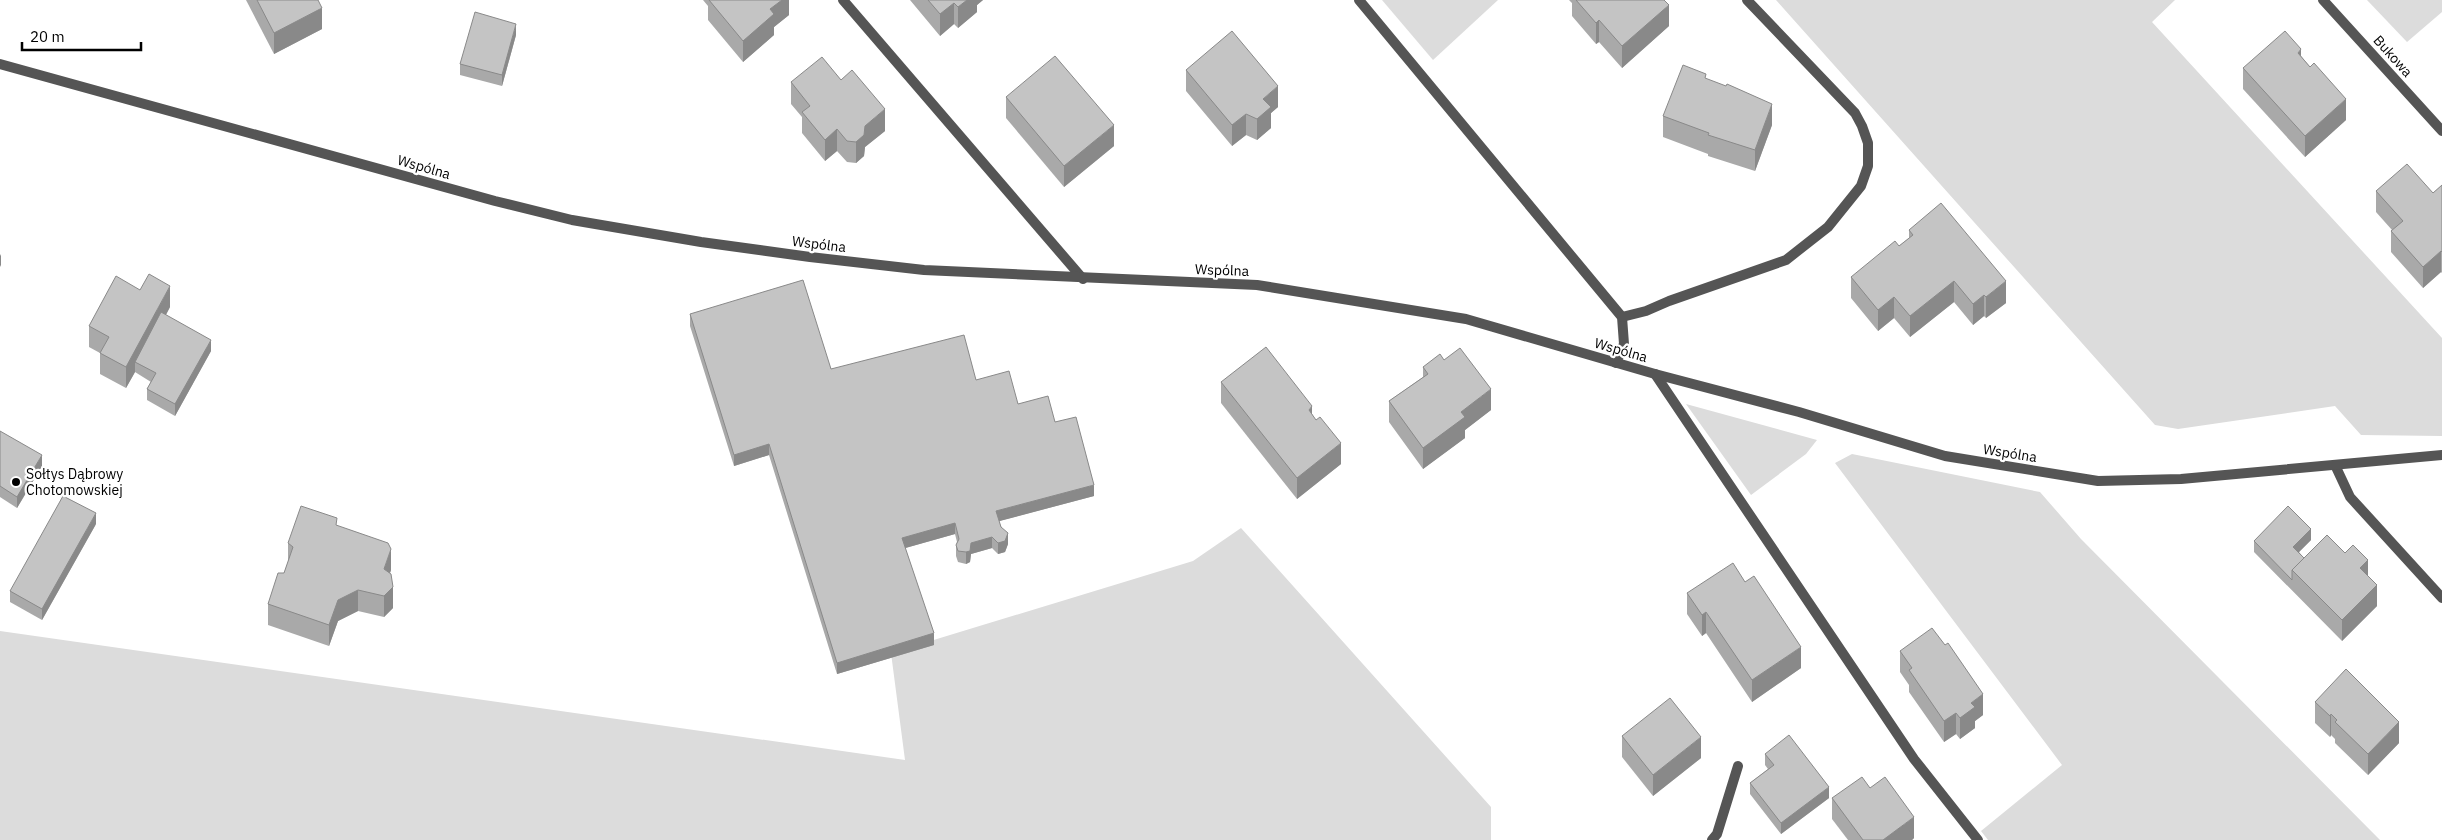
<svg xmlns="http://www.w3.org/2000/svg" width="2442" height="840" viewBox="0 0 2442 840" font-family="'IBM Plex Sans',sans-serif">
	<rect width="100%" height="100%" fill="#fff"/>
	<!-- green -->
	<g fill="#dcdcdc">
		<path d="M1382,0H1498L1433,60Z"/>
		<path d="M1776,0H2175L2152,22L2442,338V436L2361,435L2335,406L2178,429L2155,425Z"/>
		<path d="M2367,0H2442V12L2407,42Z"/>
		<path d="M1686,404L1817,440L1806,454L1751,495Z"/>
		<path d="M1852,454L2040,492L2081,539L2380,840H1988L1981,831L2062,765L1835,463Z"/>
		<path d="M1241,528L1491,807V840H0V631L905,760L891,653L1193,561Z"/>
	</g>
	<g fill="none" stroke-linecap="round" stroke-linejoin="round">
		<!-- service -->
		<g stroke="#555" stroke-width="10">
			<path d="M843,0L1083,279"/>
			<path d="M1359,0L1622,317L1624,344L1616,363"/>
			<path d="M1622,317L1646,311L1669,301L1786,260L1828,227L1861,186L1868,166V143L1862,126L1855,113L1747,0"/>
			<path d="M1655,374L1914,759L1978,840"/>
			<path d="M2335,465L2350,497L2442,598"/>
			<path d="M1712,840L1717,834L1738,766"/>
		</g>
		<!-- minor -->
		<g stroke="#555" stroke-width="10">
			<path d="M2323,0L2442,131"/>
			<path d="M0,64L495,201L572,220L701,242L810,257L924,270L1257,285L1466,319L1655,374L1799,412L1945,456L2098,481L2181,479L2442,455"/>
		</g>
	</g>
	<!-- wall -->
	<g fill="#a9a9a9">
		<path d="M246,0H318L322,29L274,54Z"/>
		<path d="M703,0H789V15L774,27V35L743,62L708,20V6Z"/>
		<path d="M910,0H983L977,5V12L958,28L954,24L940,36Z"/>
		<path d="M1569,0H1664L1669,26L1622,68L1599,42L1596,44L1572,16V3Z"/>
		<path d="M516,35L502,86L460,75V64Z"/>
		<path d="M2301,56L2310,67L2346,120L2305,157L2243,89V68Z"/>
		<path d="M1186,70L1278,107L1271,113V128L1257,140L1246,135L1232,146L1186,91Z"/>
		<path d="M1706,79L1772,125L1755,171L1708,156V154L1663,137V116Z"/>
		<path d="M841,80L885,131L865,147L864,156L856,163L847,162L837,151L825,161L802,133V117L791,104V82Z"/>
		<path d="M1006,97L1114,146L1064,187L1006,118Z"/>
		<path d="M2442,185V273L2441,272L2423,288L2391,252V231L2392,230L2376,212V191L2433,193Z"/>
		<path d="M1909,230L2006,303L1986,318L1984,316L1973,325L1954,302L1910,337L1894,318L1878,331L1851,298V277L1899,246L1909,238Z"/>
		<path d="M170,307L166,315L211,351L175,416L147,400V389L151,382L135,372L126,388L100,374V353L89,347V326Z"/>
		<path d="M690,314L831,369L976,380L1018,404L1055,422L1094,496L999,521L1001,527L1008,544L1005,552L998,554L992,548L971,554L970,562L966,564L958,562L956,556V545L957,542L955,534L905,548L934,645L837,674L769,455L734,466L690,326Z"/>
		<path d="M1444,360L1491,410L1465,430V438L1423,469L1389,422V401L1423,377V367Z"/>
		<path d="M1221,382L1312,414L1341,464L1297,499L1221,403Z"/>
		<path d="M0,431L42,466L17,508L0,497Z"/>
		<path d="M96,524L42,620L10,602V591Z"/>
		<path d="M337,526L391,570L390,573L393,608L384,617L358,611L338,621L329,646L268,625V604L284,573L288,562V543Z"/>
		<path d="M2311,540L2299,552L2304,558L2368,576L2377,606L2342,641L2254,552V541Z"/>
		<path d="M1687,593L1801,668L1752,702L1706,633L1702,636L1687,614Z"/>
		<path d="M1900,651L1983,715L1975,721V728L1960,739L1956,734L1944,742L1909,692V685L1900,672Z"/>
		<path d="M2315,702L2399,743L2368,775L2335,743V739L2331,735L2330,737L2315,723Z"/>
		<path d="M1622,736L1701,758L1653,796L1622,757Z"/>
		<path d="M1765,754L1829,798L1781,834L1750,794V783L1768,769L1765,765Z"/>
		<path d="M1870,788L1914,838L1912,840H1848L1832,819V798Z"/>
	</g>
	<!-- shaded-wall -->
	<g fill="#898989">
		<path d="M782,0H789V15L774,27V35L743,62V41L770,9Z"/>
		<path d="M967,0H983L977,5V12L958,28V7Z"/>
		<path d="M954,3V24L940,36V14Z"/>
		<path d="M1669,5V26L1622,68V46Z"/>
		<path d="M322,8V29L274,54V33Z"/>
		<path d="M1599,20V42L1596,44V23Z"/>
		<path d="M516,24V35L502,86V75Z"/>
		<path d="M2301,49V70L2298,53Z"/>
		<path d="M1278,86V107L1271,113V128L1257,140V119L1263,99Z"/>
		<path d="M2346,99V120L2305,157V136Z"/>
		<path d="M1772,104V125L1755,171V150Z"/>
		<path d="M885,109V131L865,147L864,156L856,163V142L865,126Z"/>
		<path d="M1246,114V135L1232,146V125Z"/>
		<path d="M1114,125V146L1064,187V166Z"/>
		<path d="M837,129V151L825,161V140Z"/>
		<path d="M2441,251V272L2423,288V267Z"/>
		<path d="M1,254V265L0,267V256Z"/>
		<path d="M1954,281V302L1910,337V316Z"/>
		<path d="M2006,281V303L1986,318V297Z"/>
		<path d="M170,286V307L139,364L135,362V372L126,388V367Z"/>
		<path d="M1984,295V316L1973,325V304Z"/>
		<path d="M1894,297V318L1878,331V310Z"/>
		<path d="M211,340V351L175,416V404Z"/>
		<path d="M1491,389V410L1465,430V438L1423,469V448L1461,412Z"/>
		<path d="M1312,406V427L1309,410Z"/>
		<path d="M1341,443V464L1297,499V478Z"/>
		<path d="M769,444V455L734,466V455Z"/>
		<path d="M42,455V466L17,508V497Z"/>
		<path d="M1094,485V496L996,522V511Z"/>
		<path d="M96,513V524L42,620V609Z"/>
		<path d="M955,523V534L902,549V538Z"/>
		<path d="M2311,529V540L2293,558V547Z"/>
		<path d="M1008,533V544L1005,552L998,554V543Z"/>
		<path d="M992,537V548L971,554L970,562L966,564V552L971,543Z"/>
		<path d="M391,549V570L384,590V569Z"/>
		<path d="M2368,560V581L2360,568Z"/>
		<path d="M2377,585V606L2342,641V620Z"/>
		<path d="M393,587V608L384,617V596Z"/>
		<path d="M358,590V611L338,621L329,646V625L338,600Z"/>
		<path d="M1706,612V633L1702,636V615Z"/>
		<path d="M934,633V645L837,674V663Z"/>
		<path d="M1801,647V668L1752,702V680Z"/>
		<path d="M1983,694V715L1975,721V728L1960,739V718L1971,703Z"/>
		<path d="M1956,713V734L1944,742V721Z"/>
		<path d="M2331,714V735L2330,737V716Z"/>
		<path d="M2399,722V743L2368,775V754Z"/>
		<path d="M1701,737V758L1653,796V775Z"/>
		<path d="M1829,787V798L1781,834V823Z"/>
		<path d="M1914,817V838L1912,840H1883Z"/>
	</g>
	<!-- building -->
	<g fill="#c4c4c4" stroke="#898989">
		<path d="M257,0H318L322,8L274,33Z"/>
		<path d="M709,0H782L770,9L774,14L743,41Z"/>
		<path d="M928,0H967L958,7L954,3L940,14Z"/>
		<path d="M1576,0H1664L1669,5L1622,46L1599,20L1596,23Z"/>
		<path d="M475,12L516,24L502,75L460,64Z"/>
		<path d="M1232,31L1278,86L1263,99L1271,107L1257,119L1246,114L1232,125L1186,70Z"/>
		<path d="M2285,31L2301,49L2298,53L2310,67L2314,63L2346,99L2305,136L2243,68Z"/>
		<path d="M1055,56L1114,125L1064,166L1006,97Z"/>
		<path d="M822,57L841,80L852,70L885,109L865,126L864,135L856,142L847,141L837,129L825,140L802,112L810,106L791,82Z"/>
		<path d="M1683,65L1706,74L1705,78L1726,86L1727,84L1772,104L1755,150L1708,135L1709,133L1663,116Z"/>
		<path d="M2407,164L2433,193L2442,185V252L2441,251L2423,267L2391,231L2403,221L2376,191Z"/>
		<path d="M1941,203L2006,281L1986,297L1984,295L1973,304L1954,281L1910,316L1894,297L1878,310L1851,277L1895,241L1899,246L1913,235L1909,230Z"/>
		<path d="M149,274L170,286L126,367L100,353L109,337L89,326L116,276L140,290Z"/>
		<path d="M803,280L831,369L964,335L976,380L1009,371L1018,404L1048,396L1055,422L1076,417L1094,485L996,511L1001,527L1008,533L1005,541L998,543L992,537L971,543L970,551L966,552L958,551L956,545L959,539L955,523L902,538L934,633L837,663L769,444L734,455L690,314Z"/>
		<path d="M161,312L211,340L175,404L147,389L156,373L135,362Z"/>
		<path d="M1266,347L1312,406L1309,410L1316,420L1320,417L1341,443L1297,478L1221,382Z"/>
		<path d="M1460,348L1491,389L1461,412L1465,417L1423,448L1389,401L1428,374L1423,367L1440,354L1444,360Z"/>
		<path d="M0,431L42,455L17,497L0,486Z"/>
		<path d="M63,496L96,513L42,609L10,591Z"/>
		<path d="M301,506L337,518L336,525L388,543L391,549L384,569L391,574L393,587L384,596L358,590L338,600L329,625L268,604L278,573H284L293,547L288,543Z"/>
		<path d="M2288,506L2311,529L2293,547L2304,558L2292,570V580L2254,541Z"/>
		<path d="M2327,535L2345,553L2353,545L2368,560L2360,568L2377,585L2342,620L2292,570Z"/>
		<path d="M1733,563L1745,582L1754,576L1801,647L1752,680L1706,612L1702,615L1687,593Z"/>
		<path d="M1932,628L1945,645L1948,643L1983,694L1971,703L1975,707L1960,718L1956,713L1944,721L1909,670L1912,668L1900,651Z"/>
		<path d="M2346,669L2399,722L2368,754L2335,722L2337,720L2331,714L2330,716L2315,702Z"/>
		<path d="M1670,698L1701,737L1653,775L1622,736Z"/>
		<path d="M1789,735L1829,787L1781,823L1750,783L1774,765L1765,754Z"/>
		<path d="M1862,777L1870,788L1885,777L1914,817L1883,840H1863L1832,798Z"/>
	</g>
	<!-- markers -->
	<circle fill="#000" stroke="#fff" stroke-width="2" cx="16" cy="482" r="5"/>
	<g text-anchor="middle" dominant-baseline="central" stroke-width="4.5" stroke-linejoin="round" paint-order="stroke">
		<!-- street labels -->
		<g font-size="14" fill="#000" stroke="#fff">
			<text transform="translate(2393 56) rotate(48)">Bukowa</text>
			<text transform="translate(424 167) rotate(16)">Wspólna</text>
			<text transform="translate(819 244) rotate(7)">Wspólna</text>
			<text transform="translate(1222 270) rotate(2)">Wspólna</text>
			<text transform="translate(1621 350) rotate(16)">Wspólna</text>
			<text transform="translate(2010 453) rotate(9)">Wspólna</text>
		</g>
		<!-- poi labels -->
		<g font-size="14" fill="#000" stroke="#fff" text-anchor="start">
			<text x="26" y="474">Sołtys Dąbrowy<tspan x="26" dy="16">Chotomowskiej</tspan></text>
		</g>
	</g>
	<!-- scale -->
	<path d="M22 42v8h119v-8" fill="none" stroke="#000000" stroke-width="2.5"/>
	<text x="30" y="42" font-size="15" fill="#000000" stroke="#ffffff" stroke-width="4" paint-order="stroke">20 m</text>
</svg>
